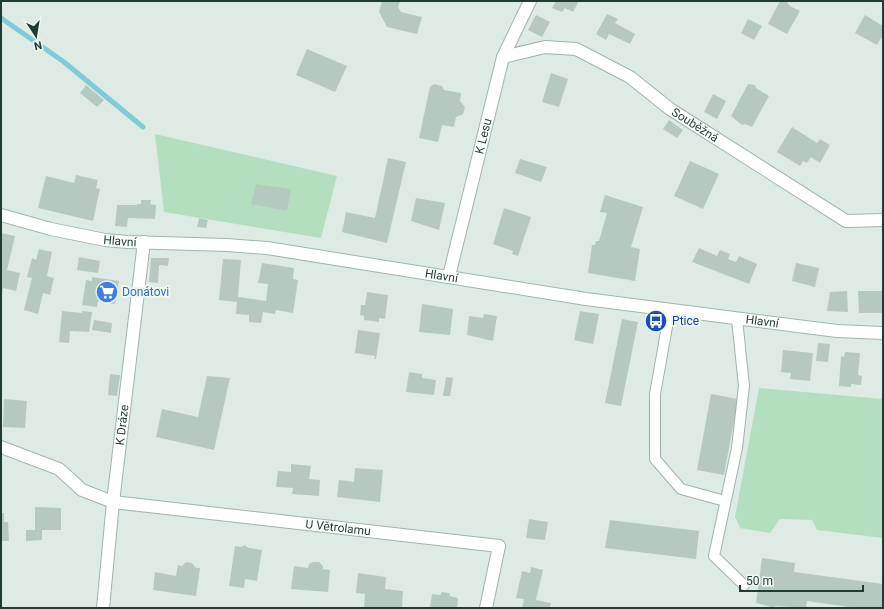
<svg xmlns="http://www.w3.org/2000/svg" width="884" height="609" viewBox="0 0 884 609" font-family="Roboto,sans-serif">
	<rect width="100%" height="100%" fill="#deebe5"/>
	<!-- green -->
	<g fill="#b4dfbe">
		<path d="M155,134L337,176L321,238L164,212Z"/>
		<path d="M759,388L883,399V538L817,530L812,520L780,519L770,533L740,528L735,517Z"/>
	</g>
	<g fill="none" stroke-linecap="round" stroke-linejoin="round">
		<!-- stream -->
		<path stroke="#80ccd6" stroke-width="5" d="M1,18L64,62L143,127"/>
	</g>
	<!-- building -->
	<g fill="#b6c9c0">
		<path d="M382,1H400L398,7L401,12L422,17L417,34L387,27L379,12Z"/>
		<path d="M556,1H579L573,12L565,8L562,12L552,8Z"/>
		<path d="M780,1H786L790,6L800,11L787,34L768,24Z"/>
		<path d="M607,14L618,19L615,23L635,34L630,44L609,34L606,40L596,34Z"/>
		<path d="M536,15L550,22L542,37L528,30Z"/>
		<path d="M865,15L883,26V35L877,45L855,33Z"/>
		<path d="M748,19L762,26L754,40L741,33Z"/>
		<path d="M307,49L347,66L335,92L296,75Z"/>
		<path d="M551,73L568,79L559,107L542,102Z"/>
		<path d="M434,84L442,86L444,90L461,93L460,101L465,107L463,114L456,117L454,127L442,125L438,142L419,138L430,87Z"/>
		<path d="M748,84L755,85L756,88L769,96L752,127L745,124L742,125L731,116Z"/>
		<path d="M86,85L104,100L97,107L80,93Z"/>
		<path d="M713,94L726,101L717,119L704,112Z"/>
		<path d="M669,120L683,130L677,138L663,129Z"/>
		<path d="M792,127L817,143L820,139L830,145L820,163L811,157L807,163L803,161L800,166L777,152Z"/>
		<path d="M388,158L406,162L387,243L342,232L346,212L375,218Z"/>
		<path d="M520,159L547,167L541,182L515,173Z"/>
		<path d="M690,161L719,174L703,209L674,196Z"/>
		<path d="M76,175L98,180L96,188L100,189L93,221L38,208L46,176L74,183Z"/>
		<path d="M256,184L291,189L287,211L251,204Z"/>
		<path d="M605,195L643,207L631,247L640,249L635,281L588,273L592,245H595L596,241H599L607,213L600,212Z"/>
		<path d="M416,198L445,203L439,230L411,221Z"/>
		<path d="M141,200H151L150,204L156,205L155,219L128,218L127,227L115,226L117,205H137V204H141Z"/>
		<path d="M504,208L531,217L518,256L512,254L513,251L493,244Z"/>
		<path d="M199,218L208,220L206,228L197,227Z"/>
		<path d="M1,233L15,236L7,270L20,273L16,291L3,288L2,296Z"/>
		<path d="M699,248L717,256L720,250L730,254L728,259L736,262L739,256L757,264L749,284L692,262Z"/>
		<path d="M39,249L52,252L47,276L54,278L50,295L43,293L38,314L24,310L32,278L27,277L32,258L36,260Z"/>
		<path d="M79,257L100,261L98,273L77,270Z"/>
		<path d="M151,258H169L168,266L159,265L158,283L149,282Z"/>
		<path d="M223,259L241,260L238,297L266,301L268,284L258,283L262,263L294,268L293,279L298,280L293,313L276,310L275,314L263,312L261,323L249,322V315L236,314L237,302L219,300Z"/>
		<path d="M796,263L819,268L815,287L792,281Z"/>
		<path d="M92,277L119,281L115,304L98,301L97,307L82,305L86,280L92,281Z"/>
		<path d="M847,291L848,312L827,311L830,292Z"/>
		<path d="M858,291H883V313H859Z"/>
		<path d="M367,292L388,295L385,319L379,318V322L364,320V316L360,315L361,305H365Z"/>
		<path d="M422,304L453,309L450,335L419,332Z"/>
		<path d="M62,311L82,313V311L92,312L89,332L70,331L69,343L59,342Z"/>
		<path d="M580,311L599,314L593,344L574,340Z"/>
		<path d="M484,314L497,316L493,341L467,335L469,316L483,318Z"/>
		<path d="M622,319L638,322L621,406L605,403Z"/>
		<path d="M94,320L112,323L111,333L92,330Z"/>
		<path d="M358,330L380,333L376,359H374L375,356L355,353Z"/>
		<path d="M818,343L830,344L828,362L816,361Z"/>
		<path d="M783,350L813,353L810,381L790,379L791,373L781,372Z"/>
		<path d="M845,352L860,353L858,375L862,376L861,385L851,384V387L839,386L841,356L844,357Z"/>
		<path d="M409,372L422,374V378L436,380L434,395L406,392Z"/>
		<path d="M110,374L120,375L117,396L108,395Z"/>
		<path d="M207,376L230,378L214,450L156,437L162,409L198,417Z"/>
		<path d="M446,377L453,378L450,396H443Z"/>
		<path d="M711,394L738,399L724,475L697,470Z"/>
		<path d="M4,399L27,401L25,428L3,427Z"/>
		<path d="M291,464L311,466L309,479L320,480L319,496L292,494L293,488L276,487L278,471L291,472Z"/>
		<path d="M355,468L383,470L380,502L337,497L339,480L354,482Z"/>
		<path d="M35,507L61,508V530H42V540L26,541V530H35Z"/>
		<path d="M1,513H4V522H8L9,541H1Z"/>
		<path d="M529,519L548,522L545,540L526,538Z"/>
		<path d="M610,520L699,531L696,559L605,548Z"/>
		<path d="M244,545L249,548L262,550L257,581L245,579L244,588L229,586L235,546L242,547Z"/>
		<path d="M762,558L795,563L794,572L883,584V608H856L807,601L806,608L775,606V608L756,603Z"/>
		<path d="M186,562L192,563L196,568H200L196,596L153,590L155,572L176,576L178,565L182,566Z"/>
		<path d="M313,562H319L323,566V569L330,570L328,592L291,589L294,566L308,568L309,564Z"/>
		<path d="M531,567L543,570L536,600L551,603L550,608H522L524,599L516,598L522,571L530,573Z"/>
		<path d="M358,573L386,577L385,589L403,591L402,608H364L365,594L356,593Z"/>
		<path d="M442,592L449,593L450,596L458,598L457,608H430L432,594L440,595Z"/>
	</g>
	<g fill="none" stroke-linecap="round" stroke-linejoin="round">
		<!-- lane casing -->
		<g stroke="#a1b3ac" stroke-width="12">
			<g id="lane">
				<path d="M670,310L655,394V459L681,489L725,501"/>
				<path d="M737,319L744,386L737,448L714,556L744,585"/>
			</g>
		</g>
		<!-- street casing -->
		<g stroke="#a1b3ac" stroke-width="14">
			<g id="street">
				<path id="s1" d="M503,57L545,47L576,49L630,77L670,109L846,221L883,220"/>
				<path id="s2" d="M449,276L503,57L530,1"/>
				<path id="s3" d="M1,447L59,469L82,490L113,502L499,546L486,608"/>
				<path id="s4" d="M103,608L113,502L144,242"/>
			</g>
		</g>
		<!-- secondary casing -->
		<g stroke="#9cb8ad" stroke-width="14">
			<g id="secondary">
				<path id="s5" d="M1,215L51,229L105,240L127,242L227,245L267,248L586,299L837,331L883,333"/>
			</g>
		</g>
		<!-- lane -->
		<use href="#lane" stroke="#fff" stroke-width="10"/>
		<!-- street -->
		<use href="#street" stroke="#fff" stroke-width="12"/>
		<!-- secondary -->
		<use href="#secondary" stroke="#fff" stroke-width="12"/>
	</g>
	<!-- icons -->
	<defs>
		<g id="supermarket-disc" transform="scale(1.15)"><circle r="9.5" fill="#3f7fe0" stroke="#eef8f3"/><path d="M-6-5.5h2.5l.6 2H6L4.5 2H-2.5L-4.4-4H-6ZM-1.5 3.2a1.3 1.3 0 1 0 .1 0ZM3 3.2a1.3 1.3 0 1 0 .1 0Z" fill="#fff"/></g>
		<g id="bus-disc" transform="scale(1.15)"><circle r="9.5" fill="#1a4fb4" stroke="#eef8f3"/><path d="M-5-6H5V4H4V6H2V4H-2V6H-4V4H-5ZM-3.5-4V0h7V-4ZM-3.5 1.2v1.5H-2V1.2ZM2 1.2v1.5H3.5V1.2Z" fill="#fff"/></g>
	</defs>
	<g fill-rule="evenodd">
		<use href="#supermarket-disc" x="107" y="292"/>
		<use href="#bus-disc" x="656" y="321"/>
	</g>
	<g text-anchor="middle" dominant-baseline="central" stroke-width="4" stroke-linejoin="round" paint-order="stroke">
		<!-- street labels -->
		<g font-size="12" fill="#1e3c33" stroke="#eef8f3">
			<text stroke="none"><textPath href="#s1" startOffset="216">Souběžná</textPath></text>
			<text stroke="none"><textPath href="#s2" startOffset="144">K Lesu</textPath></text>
			<text stroke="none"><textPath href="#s5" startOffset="122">Hlavní</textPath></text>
			<text stroke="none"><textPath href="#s5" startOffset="446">Hlavní</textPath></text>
			<text stroke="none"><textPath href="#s5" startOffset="770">Hlavní</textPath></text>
			<text stroke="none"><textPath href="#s4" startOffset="184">K Dráze</textPath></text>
			<text stroke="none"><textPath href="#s3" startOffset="353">U Větrolamu</textPath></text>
		</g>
		<!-- shop labels -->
		<g font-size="12" fill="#366cbe" stroke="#eef8f3" text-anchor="start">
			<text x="122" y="292">Donátovi</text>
		</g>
		<!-- transit labels -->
		<g font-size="12" fill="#164399" stroke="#eef8f3" text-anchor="start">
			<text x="672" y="321">Ptice</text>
		</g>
	</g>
	<!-- border -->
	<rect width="884" height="609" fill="none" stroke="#1e3c33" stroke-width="4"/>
	<!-- north arrow -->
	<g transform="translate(36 36) rotate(168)" stroke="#eef8f3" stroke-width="3" paint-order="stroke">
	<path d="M0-3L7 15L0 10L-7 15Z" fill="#1e3c33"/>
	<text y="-6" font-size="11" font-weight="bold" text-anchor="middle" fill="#1e3c33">N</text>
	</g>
	<!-- scale -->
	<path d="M740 585v6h123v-6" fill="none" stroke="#1e3c33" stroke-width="2"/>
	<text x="746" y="585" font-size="12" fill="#1e3c33" stroke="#eef8f3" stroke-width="3" paint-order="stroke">50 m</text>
</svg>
